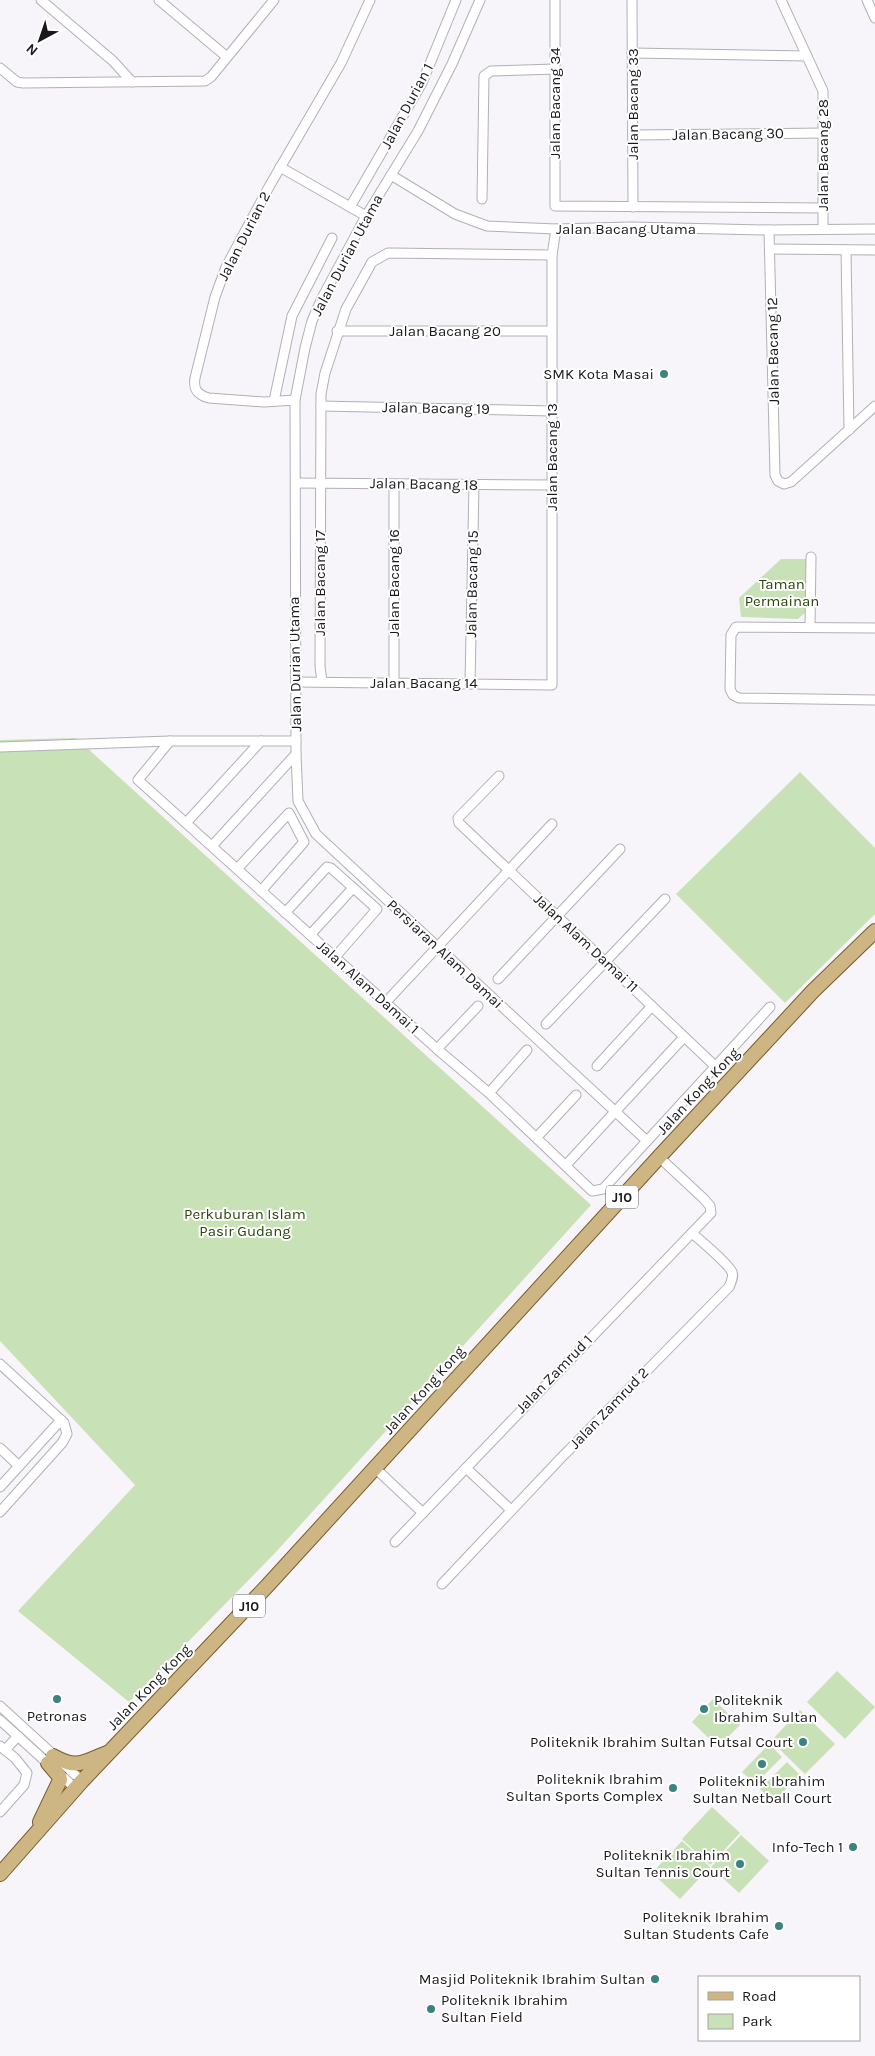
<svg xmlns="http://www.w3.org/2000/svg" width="875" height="2056" viewBox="0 0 875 2056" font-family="Karla,sans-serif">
	<rect width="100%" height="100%" fill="#f7f4fa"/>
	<!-- green -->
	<g fill="#c8e1b7">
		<path d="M781,559H807V611L798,619L741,617L739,598Z"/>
		<path d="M76,738L591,1205L275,1553L129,1702L18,1611L135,1485L0,1341V740Z"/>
		<path d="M800,772L875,848V914L785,1003L676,894Z"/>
		<path d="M837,1671L875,1707L845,1739L807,1702Z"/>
		<path d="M713,1699L740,1725L718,1747L692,1722Z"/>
		<path d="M800,1710L835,1744L805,1774L771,1741Z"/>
		<path d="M769,1744L782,1757L755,1784L742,1772Z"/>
		<path d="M787,1762L800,1775L773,1802L760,1789Z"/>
		<path d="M712,1807L740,1833L710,1865L682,1839Z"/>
		<path d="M741,1835L769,1861L739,1893L711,1867Z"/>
		<path d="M682,1841L710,1867L680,1899L652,1873Z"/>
	</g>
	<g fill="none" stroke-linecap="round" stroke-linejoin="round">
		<!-- street casing -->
		<g stroke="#b2b0b5" stroke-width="11">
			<g id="street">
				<path d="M41,0L113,61L132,82"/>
				<path d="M159,0L227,57"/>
				<path d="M480,0L452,64L418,131L366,216L322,298L312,321L305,348L295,400L296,754L298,801L316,834L647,1141"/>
				<path d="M555,0V206L824,208"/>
				<path d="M632,0L633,207"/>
				<path d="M781,0L823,91V229"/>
				<path d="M867,0L875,18"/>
				<path d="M632,53L807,56"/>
				<path d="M0,68L17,82L23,83L205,81L211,77L274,0"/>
				<path d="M633,135L824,133"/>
				<path d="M280,167L366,216"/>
				<path d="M391,175L455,214L487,226L556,229L631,227L769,230L875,229"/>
				<path d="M482,199L484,76L491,71L555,69"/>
				<path d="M350,207L422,83L456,0"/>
				<path d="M769,230L775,475L778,481L784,484L791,482L875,406"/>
				<path d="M770,249L875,250"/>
				<path d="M846,250L849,430"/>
				<path d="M337,331H552"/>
				<path d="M295,400L264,402L209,398C198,395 193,390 195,378L215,297L226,267L270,185L341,63L370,0"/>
				<path d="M274,401L292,316L332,238"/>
				<path d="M321,406L552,411"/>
				<path d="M296,483L552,485"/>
				<path d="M810,627L811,557"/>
				<path d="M875,628L736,627L731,635L730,689L733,695L739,698L875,700"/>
				<path d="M296,682L552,685V255L556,229"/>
				<path d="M322,682L320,666L321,394L325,373L346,309L372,262L388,253L552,255"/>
				<path d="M394,683V484"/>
				<path d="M470,684L474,484"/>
				<path d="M170,741L138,780L437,1049L489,1093L592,1191L603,1189L770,1007"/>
				<path d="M0,747L170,741H296"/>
				<path d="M499,776L458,818L459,823L715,1066"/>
				<path d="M186,823L261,741"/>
				<path d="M212,846L296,754"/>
				<path d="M237,869L289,813L304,842L261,891"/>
				<path d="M285,913L327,867L331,868L377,909L335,957"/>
				<path d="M310,935L353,888"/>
				<path d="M498,979L620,849"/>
				<path d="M386,1002L552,824"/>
				<path d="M546,1024L665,899"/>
				<path d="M437,1049L478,1006"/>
				<path d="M597,1066L652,1006"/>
				<path d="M489,1093L527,1050"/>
				<path d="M537,1137L576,1095"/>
				<path d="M566,1165L684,1037"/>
				<path d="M0,1364L61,1420L64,1423L67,1434L62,1443L0,1512"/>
				<path d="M0,1448L19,1466"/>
				<path d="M375,1468L423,1513"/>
				<path d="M466,1468L511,1510"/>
				<path d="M0,1487L61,1420"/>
				<path d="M395,1542L711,1213L710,1206L704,1199L659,1157"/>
				<path d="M442,1584L560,1459L729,1287C731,1282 734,1277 732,1272C727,1262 701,1241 692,1233"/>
				<path d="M0,1706L82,1781"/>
				<path d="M0,1720L76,1789"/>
				<path d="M0,1746L15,1758L27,1773L24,1785L0,1812"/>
				<path d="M5,1750L18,1736"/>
			</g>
		</g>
		<!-- primary casing -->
		<g stroke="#785e2a" stroke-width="16">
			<g id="primary">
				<path d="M53,1756C78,1770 83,1762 107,1753"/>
				<path d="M40,1822L60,1780L59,1776L48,1763"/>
				<path d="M0,1874L82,1781L268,1585L659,1157L813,991L875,931"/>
			</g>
		</g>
		<!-- street -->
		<use href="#street" stroke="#fff" stroke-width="9"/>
		<!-- primary -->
		<use href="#primary" stroke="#cdb584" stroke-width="14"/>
	</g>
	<!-- markers -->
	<g fill="#3b8380" stroke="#fff" stroke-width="2">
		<circle cx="664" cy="374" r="5"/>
		<circle cx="57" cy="1699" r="5"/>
		<circle cx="704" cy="1709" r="5"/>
		<circle cx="803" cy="1742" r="5"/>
		<circle cx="762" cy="1764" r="5"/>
		<circle cx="673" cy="1788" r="5"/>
		<circle cx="853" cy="1847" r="5"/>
		<circle cx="740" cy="1864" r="5"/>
		<circle cx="779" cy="1926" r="5"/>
		<circle cx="655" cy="1979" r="5"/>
		<circle cx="431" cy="2009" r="5"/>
	</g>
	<g text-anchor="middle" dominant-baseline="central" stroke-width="4" stroke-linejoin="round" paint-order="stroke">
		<!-- shield labels -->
		<g fill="#fff" stroke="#5e5d5f" stroke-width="1">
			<rect x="606" y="1185.5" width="32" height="23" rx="4"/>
			<rect x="233" y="1594.5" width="32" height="23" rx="4"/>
		</g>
		<g font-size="14" font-weight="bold" fill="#19181a">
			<text x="622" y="1197">J10</text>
			<text x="249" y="1606">J10</text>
		</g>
		<!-- street labels -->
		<g font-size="15" fill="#19181a" stroke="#fff">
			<text transform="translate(555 103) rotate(-90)">Jalan Bacang 34</text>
			<text transform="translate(633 104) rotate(-90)">Jalan Bacang 33</text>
			<text transform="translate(407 106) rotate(-62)">Jalan Durian 1</text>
			<text transform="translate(728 134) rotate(-1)">Jalan Bacang 30</text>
			<text transform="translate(823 155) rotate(-90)">Jalan Bacang 28</text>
			<text x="626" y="229">Jalan Bacang Utama</text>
			<text transform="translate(244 236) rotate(-63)">Jalan Durian 2</text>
			<text transform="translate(347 255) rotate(-62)">Jalan Durian Utama</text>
			<text x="445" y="331">Jalan Bacang 20</text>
			<text transform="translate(773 351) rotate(-91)">Jalan Bacang 12</text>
			<text transform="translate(436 408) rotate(1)">Jalan Bacang 19</text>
			<text transform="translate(552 457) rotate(-90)">Jalan Bacang 13</text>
			<text transform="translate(424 484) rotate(1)">Jalan Bacang 18</text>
			<text transform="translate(320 583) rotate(-90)">Jalan Bacang 17</text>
			<text transform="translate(394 583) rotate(-90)">Jalan Bacang 16</text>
			<text transform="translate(472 584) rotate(-89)">Jalan Bacang 15</text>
			<text transform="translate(295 664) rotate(-91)">Jalan Durian Utama</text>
			<text x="424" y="683">Jalan Bacang 14</text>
			<text transform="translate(586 943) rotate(43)">Jalan Alam Damai 11</text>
			<text transform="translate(445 954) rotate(43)">Persiaran Alam Damai</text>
			<text transform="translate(368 987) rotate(42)">Jalan Alam Damai 1</text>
			<text transform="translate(698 1091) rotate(-47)">Jalan Kong Kong</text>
			<text transform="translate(554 1374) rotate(-46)">Jalan Zamrud 1</text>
			<text transform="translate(424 1390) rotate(-48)">Jalan Kong Kong</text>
			<text transform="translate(609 1408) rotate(-46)">Jalan Zamrud 2</text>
			<text transform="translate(149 1687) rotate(-46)">Jalan Kong Kong</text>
		</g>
		<!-- poi labels -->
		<g font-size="15" fill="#19181a" stroke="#fff" text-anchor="end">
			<text x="654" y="374">SMK Kota Masai</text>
			<text x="714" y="1700" text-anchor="start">Politeknik<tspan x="714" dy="17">Ibrahim Sultan</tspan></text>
			<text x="57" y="1716" text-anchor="middle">Petronas</text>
			<text x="793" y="1742">Politeknik Ibrahim Sultan Futsal Court</text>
			<text x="663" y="1779">Politeknik Ibrahim<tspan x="663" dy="17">Sultan Sports Complex</tspan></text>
			<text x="762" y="1781" text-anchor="middle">Politeknik Ibrahim<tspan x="762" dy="17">Sultan Netball Court</tspan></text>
			<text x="843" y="1847">Info-Tech 1</text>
			<text x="730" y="1855">Politeknik Ibrahim<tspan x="730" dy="17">Sultan Tennis Court</tspan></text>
			<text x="769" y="1917">Politeknik Ibrahim<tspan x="769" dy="17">Sultan Students Cafe</tspan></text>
			<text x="645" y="1979">Masjid Politeknik Ibrahim Sultan</text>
			<text x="441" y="2000" text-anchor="start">Politeknik Ibrahim<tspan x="441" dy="17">Sultan Field</tspan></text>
		</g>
		<!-- park labels -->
		<g font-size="15" fill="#284606" stroke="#fff">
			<text x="782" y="584">Taman<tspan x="782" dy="17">Permainan</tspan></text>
			<text x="245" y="1214">Perkuburan Islam<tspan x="245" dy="17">Pasir Gudang</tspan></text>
		</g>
	</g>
	<!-- legend -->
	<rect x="698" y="1976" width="162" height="65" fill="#ffffff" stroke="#a3a3a3"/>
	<rect x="708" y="1992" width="25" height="8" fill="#cdb584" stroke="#a3a3a3"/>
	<text x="742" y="2001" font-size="15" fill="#19181a">Road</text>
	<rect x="708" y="2014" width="25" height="15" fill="#c8e1b7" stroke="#a3a3a3"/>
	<text x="742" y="2026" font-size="15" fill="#19181a">Park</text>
	<!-- north arrow -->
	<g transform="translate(40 40) rotate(220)" stroke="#ffffff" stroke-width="4" paint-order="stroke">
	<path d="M0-4L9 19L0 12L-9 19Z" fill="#19181a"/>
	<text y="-8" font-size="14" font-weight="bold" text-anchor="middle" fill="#19181a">N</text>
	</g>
</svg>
